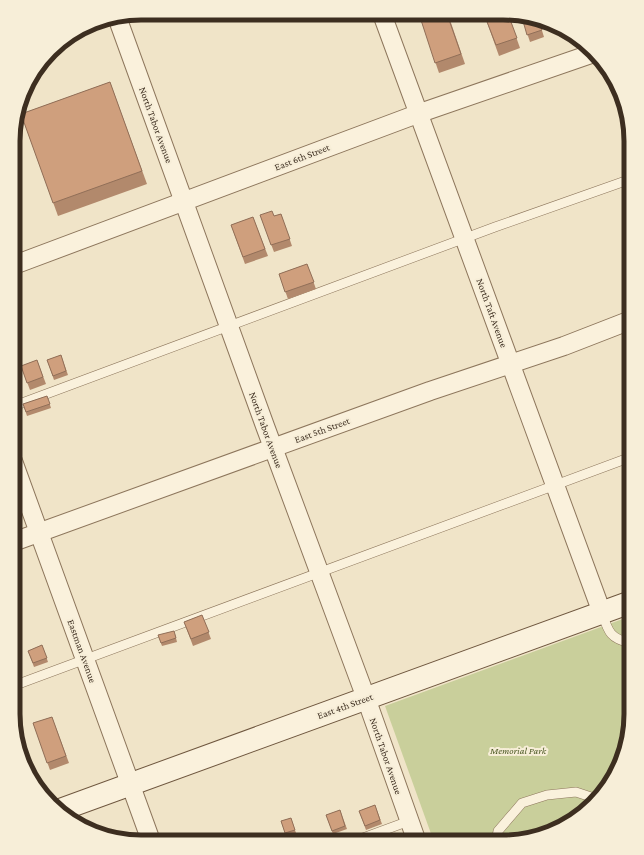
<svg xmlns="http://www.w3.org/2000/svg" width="644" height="855" viewBox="0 0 644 855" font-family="'Crimson Pro',serif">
	<rect width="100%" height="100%" fill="#f0e4c8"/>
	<!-- green -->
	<path fill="#c9cf9b" d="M631,616V723L610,785L560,829L503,842H434L385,706Z"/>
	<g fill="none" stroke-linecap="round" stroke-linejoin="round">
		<!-- lane casing -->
		<g stroke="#8d765c" stroke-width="10">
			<g id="lane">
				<path d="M14,406L495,227L631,179"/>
				<path d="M602,613C608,631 610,639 631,643"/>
				<path d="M13,686L631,457"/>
				<path d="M352,842L409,821"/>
				<path d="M496,842L498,831L522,803L547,795L576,792L594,798"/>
			</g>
		</g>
		<!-- street casing -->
		<g stroke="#8d765c" stroke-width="20">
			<g id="street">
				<path d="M382,14L602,613"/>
				<path d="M117,17L265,426L366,698L417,842"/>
				<path d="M14,265L420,113L591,54"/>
				<path d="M13,461L151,841"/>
				<path d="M13,542L430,391L564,346L631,320"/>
			</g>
		</g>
		<!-- secondary casing -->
		<g stroke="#6f573f" stroke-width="24">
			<path id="secondary" d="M60,810L631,602"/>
		</g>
		<!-- lane -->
		<use href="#lane" stroke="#faf1dc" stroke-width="9"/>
		<!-- street -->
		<use href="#street" stroke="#faf1dc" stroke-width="18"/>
		<!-- secondary -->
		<use href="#secondary" stroke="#faf1dc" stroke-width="22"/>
	</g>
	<!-- wall -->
	<g fill="#b2896c">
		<path d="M448,14L465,64L439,73L420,17Z"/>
		<path d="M484,14H508L520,48L499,56Z"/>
		<path d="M521,14L539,21L544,37L530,42Z"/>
		<path d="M556,28L567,32L559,35Z"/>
		<path d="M110,82L147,184L58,216L21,114Z"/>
		<path d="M281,214L292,246L274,252L260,215L274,216Z"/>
		<path d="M253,217L268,256L245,264L231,225Z"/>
		<path d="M307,264L316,289L288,299L279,274Z"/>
		<path d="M61,355L68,375L54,380L47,360Z"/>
		<path d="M37,360L46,384L30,390L21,366Z"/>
		<path d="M47,396L51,408L27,416L23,404Z"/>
		<path d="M202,615L211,639L193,646L184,622Z"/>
		<path d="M175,634L177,642L162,646L158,635Z"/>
		<path d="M42,645L48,662L34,667L28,651Z"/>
		<path d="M52,717L69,763L50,770L33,723Z"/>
		<path d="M375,805L382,824L366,830L359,811Z"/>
		<path d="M340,810L347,829L333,834L326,815Z"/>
		<path d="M291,818L296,833L286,836L281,821Z"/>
	</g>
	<!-- building -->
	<g fill="#cf9f7d" stroke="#916f58">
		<path d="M429,14H447L461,54L435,63L420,17Z"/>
		<path d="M484,14H508L517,38L496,45Z"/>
		<path d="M521,14L539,21L542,30L527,35Z"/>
		<path d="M110,82L142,171L53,203L21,114Z"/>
		<path d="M272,211L274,216L281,214L290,239L271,245L260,215Z"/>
		<path d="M253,217L265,249L243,257L231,225Z"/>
		<path d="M307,264L314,282L285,292L279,274Z"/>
		<path d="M61,355L66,371L53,376L47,360Z"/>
		<path d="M37,360L43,377L27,383L21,366Z"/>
		<path d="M47,396L50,404L26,412L23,404Z"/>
		<path d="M202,615L209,632L191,639L184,622Z"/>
		<path d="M174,631L176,638L161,643L158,635Z"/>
		<path d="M42,645L47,658L33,663L28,651Z"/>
		<path d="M52,717L66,756L47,763L33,723Z"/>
		<path d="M375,805L380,820L365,826L359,811Z"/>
		<path d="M340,810L345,826L332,831L326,815Z"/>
		<path d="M291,818L295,830L285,833L281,821Z"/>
	</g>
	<g text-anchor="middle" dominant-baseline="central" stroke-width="4" stroke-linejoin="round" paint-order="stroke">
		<!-- street labels -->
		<g font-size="10" fill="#3d2e20" stroke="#f7eed8">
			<text transform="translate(156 125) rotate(70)">North Tabor Avenue</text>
			<text transform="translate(302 157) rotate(-21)">East 6th Street</text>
			<text transform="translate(492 313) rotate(70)">North Taft Avenue</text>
			<text transform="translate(266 430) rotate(70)">North Tabor Avenue</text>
			<text transform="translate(322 430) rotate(-20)">East 5th Street</text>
			<text transform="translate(82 651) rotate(70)">Eastman Avenue</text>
			<text transform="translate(345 706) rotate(-20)">East 4th Street</text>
			<text transform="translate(386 756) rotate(71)">North Tabor Avenue</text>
		</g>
		<!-- park labels -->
		<g font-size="10" font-style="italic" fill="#4d5a26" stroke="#f7eed8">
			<text x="518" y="750">Memorial Park</text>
		</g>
	</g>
	<!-- crop -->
	<path d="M0 0H644V855H0ZM141 20H503A121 121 0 0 1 624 141V714A121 121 0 0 1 503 835H141A121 121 0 0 1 20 714V141A121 121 0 0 1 141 20Z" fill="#f7eed8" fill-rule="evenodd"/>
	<path fill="none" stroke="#3d2e20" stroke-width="5" d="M141 20H503A121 121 0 0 1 624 141V714A121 121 0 0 1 503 835H141A121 121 0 0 1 20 714V141A121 121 0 0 1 141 20Z"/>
</svg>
